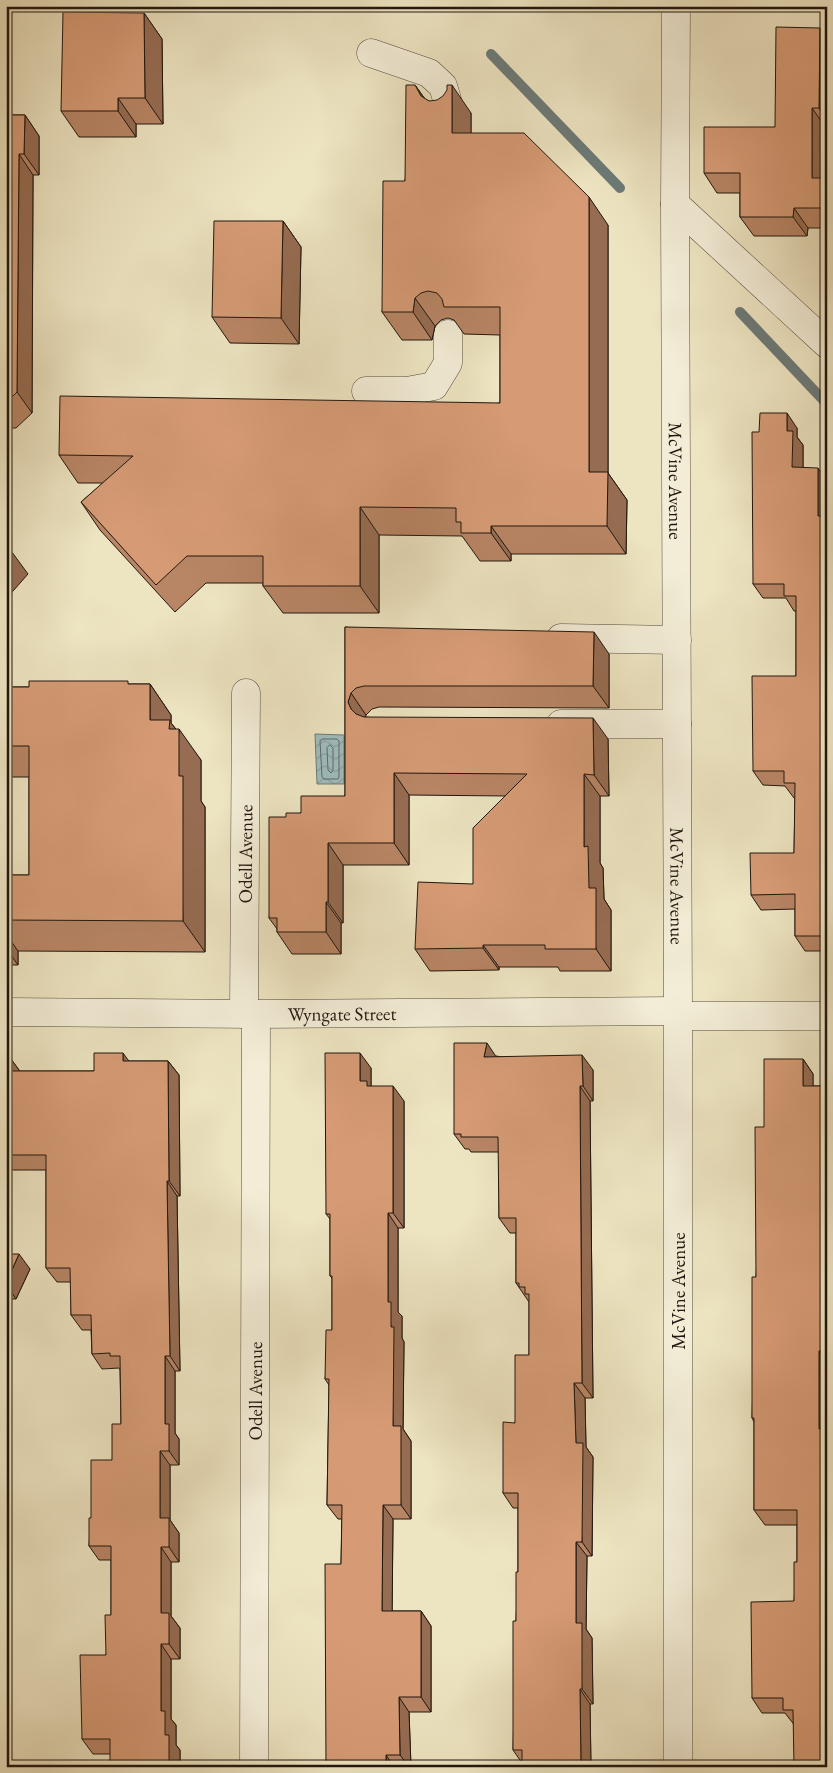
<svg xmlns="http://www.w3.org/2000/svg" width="833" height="1773" viewBox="0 0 833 1773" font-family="'EB Garamond',serif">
	<defs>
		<pattern id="water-waves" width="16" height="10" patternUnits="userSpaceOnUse" patternTransform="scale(1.25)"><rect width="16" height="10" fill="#9ebcbe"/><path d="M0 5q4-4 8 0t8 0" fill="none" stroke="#88a1a2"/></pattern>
	</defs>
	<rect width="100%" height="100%" fill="#ede4c1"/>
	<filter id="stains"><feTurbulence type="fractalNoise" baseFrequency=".004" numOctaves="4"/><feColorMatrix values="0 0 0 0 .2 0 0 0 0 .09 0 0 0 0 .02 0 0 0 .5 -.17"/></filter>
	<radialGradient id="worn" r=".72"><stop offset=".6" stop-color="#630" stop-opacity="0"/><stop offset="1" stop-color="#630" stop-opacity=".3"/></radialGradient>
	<!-- water -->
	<path fill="url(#water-waves)" stroke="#6c7a78" d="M315,734L344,735V784H317Z"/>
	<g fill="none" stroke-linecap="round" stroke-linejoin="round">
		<!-- shore -->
		<g stroke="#5f6966" stroke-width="1">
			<path d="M323,739H337L339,741V777L338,779H324L322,777L320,741Z"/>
			<path d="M330,745L333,748V770L331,773L328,770L327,748Z"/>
		</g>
		<!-- stream -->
		<g stroke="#6c7a78" stroke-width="10">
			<path d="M491,54L620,188"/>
			<path d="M740,312L827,404"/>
		</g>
		<!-- minor casing -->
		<g stroke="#534a3c" stroke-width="29">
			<g id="minor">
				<path id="s1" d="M676,6L675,204L678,1011V1767"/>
				<path d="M371,53L429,73L443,86L451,113"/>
				<path d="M675,204L827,344"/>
				<path d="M366,391H407L434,386L448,363V334"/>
				<path d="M561,638L677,640"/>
				<path d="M561,724H677"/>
				<path id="s2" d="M6,1012L256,1014L678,1011"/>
				<path id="s3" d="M244,1014L246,693"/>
				<path d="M678,1016H827"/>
				<path id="s4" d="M254,1767L256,1014"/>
			</g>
		</g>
		<!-- minor -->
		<use href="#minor" stroke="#f3edd7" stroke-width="28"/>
	</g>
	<!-- wall -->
	<g fill="#b88565" stroke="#20160f">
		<path d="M144,13L162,39L163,124H136V137H79L61,111Z"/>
		<path d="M827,37V228H808L807,236H754L740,217V193H717L704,173L775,127Z"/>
		<path d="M415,85L425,99L429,101L471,113V133L608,225V473L627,500L626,554H511V561H480L462,536L379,535V613H283L263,586V583H206L175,612L100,530L81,502L103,483H78L59,455L500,403V335L464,334L454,320L448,318L441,320L435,326L432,340H402L382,312L405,181Z"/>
		<path d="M6,115H25L39,136V175H33L32,413L16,428H6Z"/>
		<path d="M283,221L301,247L299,344L230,343L212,317Z"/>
		<path d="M797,428V437L803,445V468L827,480V951H805L795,936V909L761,910L751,895L794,853L795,798H794L785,786L763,785L753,771L796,676V611H794L786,598H763L753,584Z"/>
		<path d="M345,627L609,654V708L379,707L372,709L366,715L365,717L608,739L609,796H600V863L603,868L604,899L611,910V971H560L558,967H499V970L430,971L415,949L473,884L506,796L409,795V865H343V923H341V954H292L277,932V929L269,918L286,817L301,813L345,796Z"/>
		<path d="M130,684H150L171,715V723L201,760V801L205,807V952L18,951V965H6V875H29V777H6V687H29Z"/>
		<path d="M6,1055H8L19,1070V1071H94L129,1061H168L179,1075L180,1196H177L180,1371H175V1433L179,1439V1465H170V1520L179,1533V1562H171V1616L180,1628V1659H171V1719L176,1725V1745L180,1750V1767L110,1754H93L82,1739L106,1655L111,1615V1560H99L89,1546L91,1518L112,1460L121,1424L120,1370L119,1368L102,1369L92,1354L91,1330H82L71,1315V1282H57L46,1268V1170H6Z"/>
		<path d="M496,1056L593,1070V1101H590L593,1398H585L586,1447L593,1457L592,1556H587L586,1629L592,1638L593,1704H590L591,1767H522V1763L513,1750L516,1621L518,1572V1508H513L503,1493L515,1423L529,1355V1302L516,1283V1233H510L499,1218V1152H471L469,1149H465L454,1134Z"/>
		<path d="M803,1059L813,1074V1086H827V1767L785,1713H762L752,1698L794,1601L797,1562V1525H765L754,1510V1422L752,1418L756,1277L764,1127Z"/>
		<path d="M371,1068V1086L404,1101V1228H398V1312L402,1316V1338L404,1342L403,1429L411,1441V1519H393L392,1611H421L431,1626V1712H409L411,1767H326L341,1564L342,1519H338L327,1505L329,1385L325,1379L332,1330V1278L330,1276V1219L326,1214Z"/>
		<path d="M6,1254L30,1269L16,1299H6Z"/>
	</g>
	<!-- shaded-wall -->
	<g fill="#966c52" stroke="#20160f">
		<path d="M144,13L162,39L163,124L145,98Z"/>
		<path d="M820,28L827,37V119L819,108Z"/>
		<path d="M415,85L435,113L421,96Z"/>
		<path d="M452,85L471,113V161L452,133Z"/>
		<path d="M118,98L136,124V137L118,111Z"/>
		<path d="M812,108L826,128V197L812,178Z"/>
		<path d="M25,115L39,136V175L24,154Z"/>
		<path d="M19,154L33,175L32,413L17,392Z"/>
		<path d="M589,197L608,225V473L627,500L626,554L607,526L589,472Z"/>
		<path d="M794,208L808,228L807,236L793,217Z"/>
		<path d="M283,221L301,247L299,344L281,318Z"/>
		<path d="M415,298L435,326L432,340L413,312Z"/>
		<path d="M787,413L797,428V437L803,445V482L792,467L787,431Z"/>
		<path d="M818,468L827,480V528L818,516Z"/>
		<path d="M360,507L379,535V613L360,586Z"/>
		<path d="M491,526L511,554V561L491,533Z"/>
		<path d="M6,544L28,574L6,599Z"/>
		<path d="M594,632L609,654V708L593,686Z"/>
		<path d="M150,684L171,715V723L179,733V729L201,760V801L205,807V952L183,921L179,776L150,720Z"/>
		<path d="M351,693L366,715L363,723L351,709L348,702Z"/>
		<path d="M593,718L608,739L609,796L594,775Z"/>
		<path d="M394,773L409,795V865L394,843Z"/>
		<path d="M584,774L600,796V863L603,868L604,899L611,910V971L596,949L584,847Z"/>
		<path d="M328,843L343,865V923L328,902Z"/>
		<path d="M326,902L341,923V954L326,932Z"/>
		<path d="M6,934L18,951V965L6,948Z"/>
		<path d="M483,945L499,967V970L483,948Z"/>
		<path d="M487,1043L497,1058L484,1057Z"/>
		<path d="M123,1053L134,1068L123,1061Z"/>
		<path d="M360,1053L371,1068V1087L377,1096L360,1081Z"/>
		<path d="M8,1055L19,1070L18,1086L8,1071Z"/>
		<path d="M582,1055L593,1070V1101L583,1086Z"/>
		<path d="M803,1059L813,1074V1101L803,1086Z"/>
		<path d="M168,1061L179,1075L180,1196L169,1181Z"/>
		<path d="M393,1086L404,1101V1228L393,1213Z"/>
		<path d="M580,1086L590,1101L593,1398L582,1383Z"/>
		<path d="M167,1181L177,1196L180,1371L170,1356Z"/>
		<path d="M388,1213L398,1228V1312L402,1316V1338L404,1342L403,1429L411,1441V1519L401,1505L393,1426L391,1327L388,1302Z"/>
		<path d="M19,1254L30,1269L16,1299L6,1284Z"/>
		<path d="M819,1351L827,1362V1440L819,1429Z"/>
		<path d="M165,1356L175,1371V1433L179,1439V1465L169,1451L165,1424Z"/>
		<path d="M574,1383L585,1398L586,1447L593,1457L592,1556L582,1542L576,1443Z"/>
		<path d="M160,1451L170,1465V1520L179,1533V1562L169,1547L160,1518Z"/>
		<path d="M383,1505L393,1519L392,1626L382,1611Z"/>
		<path d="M576,1542L587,1556L586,1629L592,1638L593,1704L582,1689L576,1623Z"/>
		<path d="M161,1547L171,1562V1616L180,1628V1659L169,1644L161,1613Z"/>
		<path d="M421,1611L431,1626V1712L421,1697Z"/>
		<path d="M161,1644L171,1659V1719L176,1725V1745L180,1750V1767H169L161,1711Z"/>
		<path d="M580,1689L590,1704L591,1767H581Z"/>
		<path d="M399,1697L409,1712L411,1767H409L400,1755Z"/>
		<path d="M6,1755L14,1767H6Z"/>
		<path d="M386,1755L394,1767H386Z"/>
	</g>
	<!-- building -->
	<g fill="#d69b75" stroke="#20160f">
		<path d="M63,12L144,13L145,98H118V111H61Z"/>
		<path d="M776,27L820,28L819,108H812V178H827V208H794L793,217H740V173H704V127H775Z"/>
		<path d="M406,85H415L421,96L429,101L437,100L443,96L447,90V85H452V133H524L589,197V472H608L607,526H491V533H461V522H456V508L360,507V586H263V556H187L156,585L81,502L133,456L59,455L60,396L500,403V307H444L442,299L437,293L428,291L421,293L415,298L413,312H382L383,181H405Z"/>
		<path d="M6,115H25L24,154H19L17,392L6,403Z"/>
		<path d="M214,221H283L281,318L212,317Z"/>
		<path d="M760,413H787V431H793L792,467L818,468V516H827V936H795V894L751,895L750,853H794L795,783H784V771H753L752,676H796V596H784V584H753L752,432H759Z"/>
		<path d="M345,627L594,632L593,686H364L356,688L351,693L348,702L351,709L356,714L364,717L593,718L594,775L584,774V847L588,846L589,888H596V949H545V945H483V948L415,949L418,882L473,884V828L527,774L394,773V843H328V902H326V932H277V918H269V817H286V813H301V796H345Z"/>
		<path d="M29,681H128V684H150V720H170L169,729H179V776H183V921L6,920V875H29V746H6V687H29Z"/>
		<path d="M454,1043H487L484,1057L582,1055L583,1086H580L582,1383H574L576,1443H583L582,1542H576V1623H582V1689H580L581,1767H522V1750H513V1621H516V1572H518V1493H503V1422L515,1423V1355H529V1294H525V1287H519V1283H516V1218H499L498,1137H461V1134H454Z"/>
		<path d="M94,1053H123V1061H168L169,1181H167L170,1356H165V1424H169V1451H160V1518H169V1547H161V1613H169V1644H161V1711H165V1735H169V1767H110V1739H82L80,1655H106L105,1615H111V1546H89V1518H91V1460H112V1424H121L120,1356H110V1353L92,1354L91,1315H71L70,1268H46V1155H6V1055H8V1071H94Z"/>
		<path d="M325,1053H360V1081H367V1086H393V1213H388V1302H391V1327H394L393,1426H401V1505H383L382,1611H421V1697H399L400,1755H386V1767H326L325,1564H341L342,1505H327L329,1379H325L326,1330H332V1276H330V1214H326Z"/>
		<path d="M764,1059H803V1086H827V1351H819V1429L827,1428V1767H794L793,1710H783V1698H752L751,1602L794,1601V1562H797V1510H754V1418H752V1277H756L755,1127H764Z"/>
		<path d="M6,1254H19L6,1283Z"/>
	</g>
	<g text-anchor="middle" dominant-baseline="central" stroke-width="5" stroke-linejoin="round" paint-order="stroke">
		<!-- street labels -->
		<g font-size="19" fill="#20160f" stroke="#f3edd7">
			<text stroke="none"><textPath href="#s1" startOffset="475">McVine Avenue</textPath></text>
			<text stroke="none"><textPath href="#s3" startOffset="160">Odell Avenue</textPath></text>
			<text stroke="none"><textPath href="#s1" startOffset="880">McVine Avenue</textPath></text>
			<text stroke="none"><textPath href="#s2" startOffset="336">Wyngate Street</textPath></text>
			<text transform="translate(678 1291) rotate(-90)">McVine Avenue</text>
			<text stroke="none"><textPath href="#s4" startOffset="376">Odell Avenue</textPath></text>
		</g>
	</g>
	<!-- margin -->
	<rect width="833" height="1773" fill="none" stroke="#ede4c1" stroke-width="25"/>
	<rect x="8" y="8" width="818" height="1758" fill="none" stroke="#20160f" stroke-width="2.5"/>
	<rect x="12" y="12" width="808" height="1748" fill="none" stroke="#20160f"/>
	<rect width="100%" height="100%" filter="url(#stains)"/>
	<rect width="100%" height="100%" fill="url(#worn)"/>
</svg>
